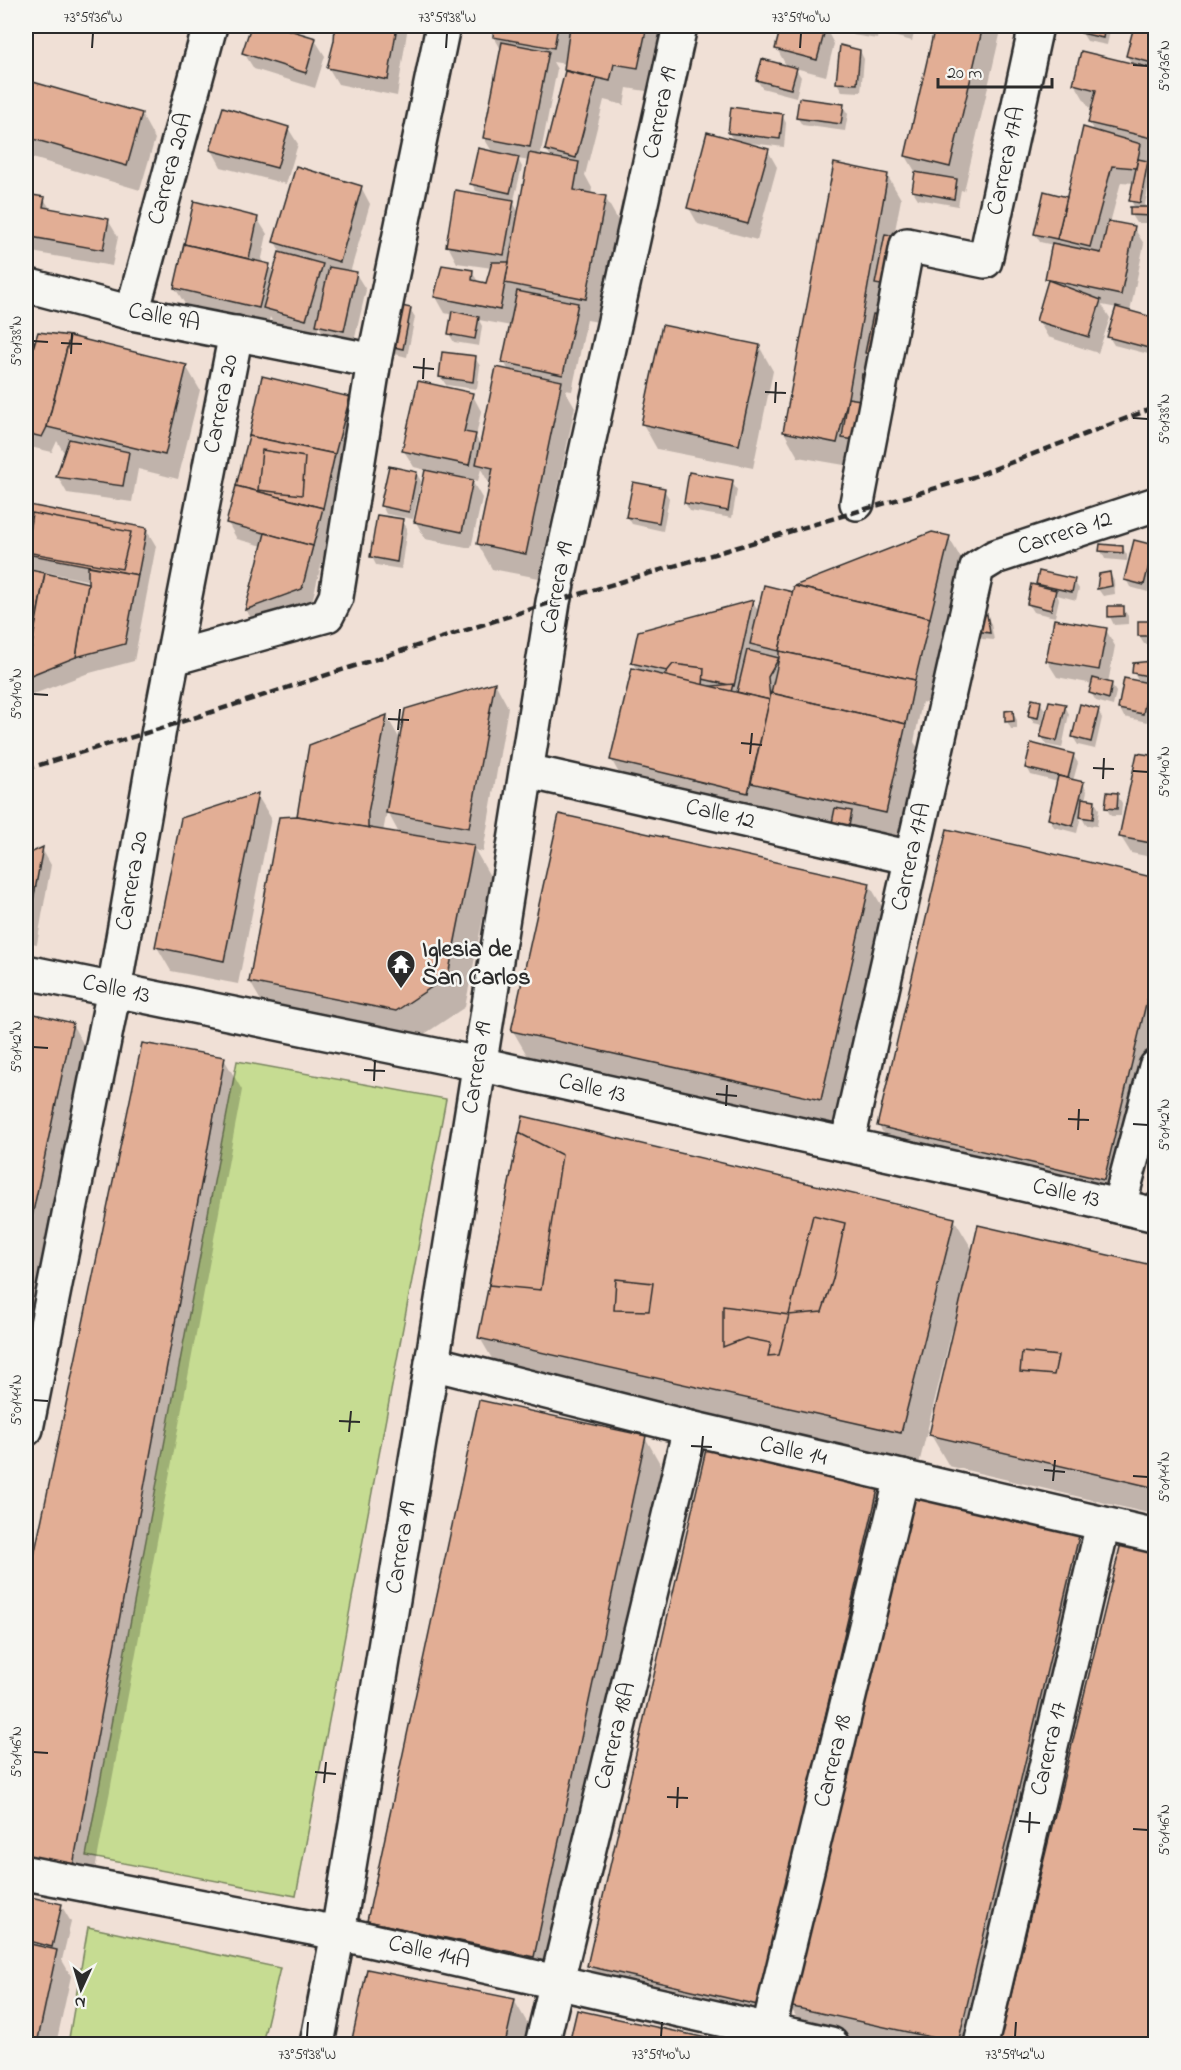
<svg xmlns="http://www.w3.org/2000/svg" width="1181" height="2070" viewBox="0 0 1181 2070" font-family="'Indie Flower',sans-serif">
	<rect width="100%" height="100%" fill="#f0e0d6"/>
	<filter id="ink" filterUnits="userSpaceOnUse"><feTurbulence type="fractalNoise" baseFrequency=".0167" numOctaves="2"/><feDisplacementMap in="SourceGraphic" scale="12" xChannelSelector="R" yChannelSelector="G"/><feConvolveMatrix kernelMatrix="1 2 1 2 8 2 1 2 1" color-interpolation-filters="sRGB"/></filter>
	<g filter="url(#ink)">
		<!-- green -->
		<g fill="#c6dc92" stroke="#78845e" stroke-width="1.5">
			<path d="M237,1061L446,1099L296,1896L86,1856Z"/>
			<path d="M88,1927L280,1968L262,2044H68Z"/>
		</g>
		<!-- shadow -->
		<g fill="#0003" fill-rule="evenodd">
			<path d="M252,26H270L315,40L325,56L315,88L254,69L244,53Z"/>
			<path d="M337,26H408L397,96L338,84L328,67L336,42Z"/>
			<path d="M496,26H665L652,92L627,88L624,105L604,100L585,175L592,188L591,195L605,197L619,222L599,322L587,320L572,391L565,390L575,407L539,578L492,569L478,544L491,487L481,469L478,481L471,479L482,498L471,548L425,539L416,522L426,470L414,467L404,451L472,394L481,411L476,437L481,447L509,371L504,362L511,326L479,320L482,326L479,346L454,342L449,334L453,315L445,313L436,297L472,272L479,283L487,285L492,268L457,263L448,246L498,199L499,197L476,191L472,184L493,153L484,138L502,51L494,37ZM553,62L566,64L567,72L547,150L552,159L540,157L557,69ZM518,159L529,161L519,213L512,200H514L522,167Z"/>
			<path d="M783,26L825,27L834,44L826,76L795,68L801,77L796,97L762,88L757,80L787,67L777,49Z"/>
			<path d="M849,26H916L912,41L882,33L879,28L877,39L853,35Z"/>
			<path d="M937,26H1002L964,191L961,190L958,206L918,199L913,191L916,173L906,156Z"/>
			<path d="M1084,26H1111L1107,45L1087,41L1082,33Z"/>
			<path d="M1124,26H1156V160L1148,158L1152,170L1144,209H1151L1156,216V223H1136L1131,215L1135,209L1131,200L1134,183L1121,182L1110,223L1134,228L1144,244L1130,312L1156,320V356L1114,345L1109,337L1117,308L1102,305L1110,318L1098,353L1048,337L1038,320L1049,283L1046,278L1053,245L1040,242L1035,234L1068,199L1095,132L1089,123L1093,109L1089,108L1075,84L1133,65L1127,56L1134,30L1125,28Z"/>
			<path d="M860,51L864,59L861,92L842,91L837,83Z"/>
			<path d="M26,81L141,114L155,139L140,190L26,156Z"/>
			<path d="M843,106L848,114L845,131L802,125L797,117Z"/>
			<path d="M782,115L786,123L784,147L743,142L768,151L777,167L757,240L698,224L689,208L734,141L729,133Z"/>
			<path d="M288,128L298,144L286,184L221,167L212,150Z"/>
			<path d="M887,175L901,199L850,466L798,457L784,432Z"/>
			<path d="M361,187L370,204L350,273L356,274L366,290L353,346L327,341L319,326L316,336L274,325L270,317L268,324L185,304L175,288L196,203L257,218L267,234L261,263L269,265L274,275L281,253L275,242Z"/>
			<path d="M26,196L44,199L51,210L108,220L118,237L112,266L26,251Z"/>
			<path d="M410,309L415,317L407,357L395,354L390,346Z"/>
			<path d="M39,334L186,366L200,390L178,479L138,469L132,502L67,493L58,477L66,452L63,451L57,441L52,452L26,446V340L34,343Z"/>
			<path d="M759,346L773,371L753,468L657,449L643,424Z"/>
			<path d="M475,358L480,366L477,389L446,385L441,377Z"/>
			<path d="M263,377L349,398L358,415L311,606L256,626L246,610L263,546L237,539L228,523Z"/>
			<path d="M416,473L421,481L413,519L386,514L382,506Z"/>
			<path d="M732,482L737,490L732,518L690,511L685,503Z"/>
			<path d="M664,490L669,498L663,531L632,524L627,516Z"/>
			<path d="M30,507L146,529L156,546L134,661L86,674L26,697V571L90,585V581L31,569L26,560V532Z"/>
			<path d="M402,520L407,528L401,569L376,565L372,557Z"/>
			<path d="M949,538L963,562L928,704L922,702L914,742L919,750L900,836L854,826L853,833L838,830L833,822L764,806L762,816L625,784L611,759L637,671L633,663L752,602L759,612L794,594Z"/>
			<path d="M1122,547L1127,555V561L1105,559L1101,551Z"/>
			<path d="M1153,547L1156,551V563L1148,592L1130,587L1126,579Z"/>
			<path d="M1109,573L1114,581L1115,594L1103,596L1098,589Z"/>
			<path d="M1074,581L1079,589L1076,600L1057,595L1059,599L1055,617L1033,612L1028,604L1040,588L1037,584Z"/>
			<path d="M1123,608L1128,616V624L1114,625L1110,617Z"/>
			<path d="M987,616L991,624L994,640L982,639L977,631Z"/>
			<path d="M1149,622L1154,630V644H1144L1139,636Z"/>
			<path d="M1106,630L1115,646L1108,683L1111,684L1116,692L1113,706L1096,701L1091,693L1093,684L1057,677L1047,661Z"/>
			<path d="M1151,663L1155,671L1156,684L1147,682L1152,692L1147,722L1124,717L1120,709L1139,682L1134,673Z"/>
			<path d="M495,683L508,707L483,852L475,850L491,878L465,1007L414,1041L268,1013L250,982L298,818L387,717L401,741ZM387,811L400,835L383,832Z"/>
			<path d="M1040,702L1045,710L1042,725L1034,723L1030,716Z"/>
			<path d="M1065,706L1069,714L1062,748L1047,745L1042,737Z"/>
			<path d="M1098,710L1102,718L1095,749L1078,745L1073,737Z"/>
			<path d="M1012,712L1017,720V729H1011L1007,721Z"/>
			<path d="M1073,755L1078,763L1073,781L1083,783L1087,791L1085,800L1094,801L1099,809L1097,826L1086,825L1081,816L1077,833L1054,827L1050,819L1058,782L1031,775L1027,767Z"/>
			<path d="M1156,758V858L1131,853L1121,837Z"/>
			<path d="M257,795L271,818L238,984L171,971L157,947Z"/>
			<path d="M1117,795L1122,803L1121,816H1111L1106,808Z"/>
			<path d="M42,849L51,865L37,944L26,942V857Z"/>
			<path d="M1156,879V1066L1121,1210L897,1157L879,1126Z"/>
			<path d="M869,884L887,915L839,1130L531,1062L513,1031Z"/>
			<path d="M26,1013L72,1024L90,1056L26,1358Z"/>
			<path d="M143,1045L224,1059L242,1090L89,1902L26,1889V1602Z"/>
			<path d="M954,1219L974,1252L1156,1267V1515L949,1466L931,1435L955,1330H952L919,1464L498,1369L480,1338Z"/>
			<path d="M645,1437L663,1469L552,1987L386,1952L368,1921Z"/>
			<path d="M878,1486L896,1517L776,2036L607,1997L589,1966Z"/>
			<path d="M1078,1537L1096,1568L983,2044H841L808,2037L790,2006Z"/>
			<path d="M1122,1545L1156,1553V2044H1001Z"/>
			<path d="M26,1897L61,1905L71,1922L62,1960L71,1976L56,2044H26Z"/>
			<path d="M368,1970L514,2000L532,2031L529,2044H353Z"/>
			<path d="M578,2012L727,2044H571Z"/>
		</g>
		<!-- building -->
		<g fill="#e2ae95" stroke="#2b2b2b" stroke-width="1.5">
			<path d="M251,26H276L316,38L306,73L242,53Z"/>
			<path d="M335,26H397L388,80L327,68L334,41Z"/>
			<path d="M494,26H558L554,48L493,37Z"/>
			<path d="M570,26H647L638,68L614,64L610,81L564,70Z"/>
			<path d="M781,26H826L817,60L775,49Z"/>
			<path d="M847,26H874L873,32L847,28Z"/>
			<path d="M877,26H910L907,34Z"/>
			<path d="M935,26H983L950,167L905,156Z"/>
			<path d="M1082,26H1105L1103,38L1081,33Z"/>
			<path d="M1134,26L1156,27V64L1126,56Z"/>
			<path d="M502,42L549,51L530,147L483,138Z"/>
			<path d="M840,45L860,50L857,84L836,83Z"/>
			<path d="M1081,51L1156,69V139L1088,123L1096,90L1073,84Z"/>
			<path d="M762,59L797,68L791,89L756,80Z"/>
			<path d="M565,71L597,79L576,158L545,150Z"/>
			<path d="M26,80L142,113L127,166L26,137Z"/>
			<path d="M799,98L844,104L841,124L796,118Z"/>
			<path d="M223,107L289,127L277,168L210,150Z"/>
			<path d="M731,107L783,114L780,139L728,133Z"/>
			<path d="M1083,127L1141,144L1136,168L1112,166L1090,247L1057,239Z"/>
			<path d="M707,132L769,149L748,224L687,208Z"/>
			<path d="M478,148L519,157L510,193L470,184Z"/>
			<path d="M529,153L579,162L574,190L606,196L586,299L505,283Z"/>
			<path d="M1138,159L1148,161L1140,203L1129,201Z"/>
			<path d="M834,163L888,174L848,398L837,443L783,432Z"/>
			<path d="M296,166L362,186L340,262L273,242Z"/>
			<path d="M915,172L957,179L954,199L912,191Z"/>
			<path d="M455,190L514,200L504,255L446,246Z"/>
			<path d="M1044,191L1067,197L1057,239L1034,234Z"/>
			<path d="M26,194L45,197L43,207L109,219L103,250L26,236Z"/>
			<path d="M194,201L258,217L249,259L184,244Z"/>
			<path d="M1130,207H1152V216L1130,215Z"/>
			<path d="M1108,221L1135,226L1121,295L1045,279L1052,243L1101,253Z"/>
			<path d="M885,234L907,238L898,288L875,284Z"/>
			<path d="M184,244L270,264L259,308L174,288Z"/>
			<path d="M279,252L323,264L306,320L263,308Z"/>
			<path d="M492,262H509L500,310L434,297L442,265L473,270L472,280L486,283Z"/>
			<path d="M329,267L357,272L344,331L316,325Z"/>
			<path d="M1048,280L1101,300L1089,337L1036,321Z"/>
			<path d="M517,291L578,303L563,375L502,362Z"/>
			<path d="M397,305L411,308L403,349L389,346Z"/>
			<path d="M1116,307L1156,318V350L1107,337Z"/>
			<path d="M452,311L479,317L475,339L448,334Z"/>
			<path d="M873,314L887,316L879,356L865,353Z"/>
			<path d="M662,325L760,345L739,445L641,424Z"/>
			<path d="M38,332L70,336L47,427L42,437L26,433V371Z"/>
			<path d="M70,336L187,365L165,455L47,427Z"/>
			<path d="M26,339L34,341L26,371Z"/>
			<path d="M442,352L476,356L473,382L439,377Z"/>
			<path d="M496,367L562,381L526,554L477,544L493,468L476,464Z"/>
			<path d="M862,374L871,376L869,395L859,393Z"/>
			<path d="M262,376L350,397L335,454L249,436Z"/>
			<path d="M418,381L473,393L464,432L476,434L469,465L402,451Z"/>
			<path d="M848,398L867,401L862,441L842,438Z"/>
			<path d="M249,436L335,454L323,508L236,486Z"/>
			<path d="M69,439L129,452L123,486L56,477Z"/>
			<path d="M262,450L305,457L302,495L258,490Z"/>
			<path d="M389,466L417,472L409,512L380,506Z"/>
			<path d="M425,470L473,480L462,532L414,522Z"/>
			<path d="M689,472L733,480L728,511L684,503Z"/>
			<path d="M633,482L665,488L659,523L626,517Z"/>
			<path d="M236,486L323,508L313,546L226,523Z"/>
			<path d="M29,505L147,528L138,575L26,554V524Z"/>
			<path d="M32,513L131,532L122,569L26,552Z"/>
			<path d="M377,515L403,519L397,562L370,557Z"/>
			<path d="M932,532L950,536L930,618L794,586Z"/>
			<path d="M265,533L313,546L302,589L245,610Z"/>
			<path d="M1134,540L1154,545L1144,585L1124,580Z"/>
			<path d="M1100,544L1123,546V553L1099,551Z"/>
			<path d="M88,566L138,575L125,644L76,657L88,583Z"/>
			<path d="M26,569L45,573L26,676Z"/>
			<path d="M1039,571L1075,579L1072,592L1036,584Z"/>
			<path d="M1110,572L1112,586L1097,589L1099,574Z"/>
			<path d="M45,573L88,583L76,657L26,677Z"/>
			<path d="M1031,584L1056,590L1051,610L1027,604Z"/>
			<path d="M764,585L793,592L779,651L750,644Z"/>
			<path d="M794,586L930,618L915,680L779,651Z"/>
			<path d="M753,600L734,686L631,663L638,631Z"/>
			<path d="M1108,606H1124V616L1108,617Z"/>
			<path d="M987,614L990,633L976,631L975,619Z"/>
			<path d="M1054,619L1107,628L1099,670L1046,661Z"/>
			<rect x="1138" y="621" width="12" height="15"/>
			<path d="M747,650L779,658L768,677L770,700L737,692Z"/>
			<path d="M779,651L915,680L906,724L771,693L779,658Z"/>
			<path d="M1152,661L1154,677L1132,673L1133,663Z"/>
			<path d="M673,664L704,668L703,687L733,684L708,784L612,757L634,669L660,680Z"/>
			<path d="M632,668L770,700L748,793L610,760Z"/>
			<path d="M1093,678L1112,683L1109,699L1089,693Z"/>
			<path d="M1124,678L1149,683L1143,714L1118,709Z"/>
			<path d="M495,682L469,828L386,813L405,709Z"/>
			<path d="M771,693L906,724L886,813L751,783Z"/>
			<path d="M1032,699L1041,701L1038,718L1028,716Z"/>
			<path d="M1049,701L1066,704L1057,741L1040,737Z"/>
			<path d="M1080,704L1099,709L1091,742L1072,737Z"/>
			<path d="M1013,710L1014,721L1005,722V711Z"/>
			<path d="M387,715L368,813V828L297,816L309,745Z"/>
			<path d="M1031,743L1074,754L1068,778L1025,768Z"/>
			<path d="M1137,753L1156,756V844L1119,837Z"/>
			<path d="M1058,776L1084,782L1073,826L1048,819Z"/>
			<path d="M1107,792L1118,793L1117,809L1105,808Z"/>
			<path d="M258,793L224,961L155,947L181,818Z"/>
			<path d="M1082,798L1095,800L1093,819L1080,817Z"/>
			<path d="M835,808L852,811L849,826L832,823Z"/>
			<path d="M559,814L870,883L821,1100L511,1031Z"/>
			<path d="M297,816L474,845L448,976L396,1011L249,982L279,817Z"/>
			<path d="M947,829L1156,878V962L1104,1180L877,1126Z"/>
			<path d="M43,847L28,928L26,927V855Z"/>
			<path d="M26,1012L73,1023L26,1245Z"/>
			<path d="M142,1043L225,1057L72,1871L26,1862V1594Z"/>
			<path d="M523,1116L955,1218L901,1433L478,1338Z"/>
			<path d="M519,1133L562,1155L541,1290L489,1285Z"/>
			<path d="M813,1215L845,1223L833,1279L822,1312L789,1315Z"/>
			<path d="M978,1225L1156,1266V1488L929,1435Z"/>
			<path d="M616,1279L653,1283L649,1311L614,1310Z"/>
			<path d="M723,1306L789,1315L779,1355L768,1356L771,1343L746,1338L723,1347Z"/>
			<path d="M1022,1352L1058,1356L1054,1375L1020,1372Z"/>
			<path d="M479,1400L646,1436L534,1957L367,1921Z"/>
			<path d="M707,1445L879,1485L758,2005L587,1966Z"/>
			<path d="M909,1493L1079,1536L958,2043L788,2006Z"/>
			<path d="M1121,1543L1156,1551V2044H999Z"/>
			<path d="M26,1896L62,1904L52,1947L26,1940Z"/>
			<path d="M26,1943L57,1950L37,2044H26Z"/>
			<path d="M367,1969L515,1999L505,2044H351Z"/>
			<path d="M577,2010L734,2044H569Z"/>
		</g>
		<g fill="none" stroke-linecap="round" stroke-linejoin="round">
			<!-- street casing -->
			<g stroke="#2b2b2b" stroke-width="38">
				<g id="street">
					<path d="M26,285L132,313L374,361"/>
					<path d="M132,313L210,26"/>
					<path d="M857,503L907,245L985,261L1036,26"/>
					<path d="M173,658L327,615L336,597L374,361L443,26"/>
					<path d="M527,771L912,858"/>
					<path d="M26,972L479,1064L980,1174L1156,1215"/>
					<path d="M847,1145L977,568L995,557L1156,504"/>
					<path d="M1119,1206L1156,1067"/>
					<path d="M432,1363L690,1428L1156,1536"/>
					<path d="M26,1429L114,990L159,729L236,333"/>
					<path d="M26,1873L338,1933L831,2044"/>
					<path d="M317,2044L338,1933L432,1363L553,602L680,26"/>
					<path d="M542,2044L690,1428"/>
					<path d="M765,2044L902,1477"/>
					<path d="M981,2044L1103,1524"/>
				</g>
			</g>
			<!-- street -->
			<use href="#street" stroke="#f6f6f2" stroke-width="33"/>
			<!-- rail -->
			<path stroke="#2b2b2b" stroke-width="4.5" stroke-dasharray="9 4.5" stroke-linecap="butt" d="M26,769L159,729L553,602L973,477L1156,407"/>
		</g>
	</g>
	<!-- ticks -->
	<path fill="none" stroke="#2b2b2b" stroke-width="2" d="M92,48L93,33M446,48L447,33M800,48L801,33M1133,65L1148,66M33,341L48,342M61,343L82,344M71,354L72,333M413,367L434,369M423,379L424,358M765,392L786,393M775,403L776,382M1133,418L1148,419M33,694L48,695M388,719L409,720M398,730L400,709M741,743L762,745M750,754L752,733M1093,768L1114,769M1133,771L1148,772M1103,779L1104,758M33,1047L48,1048M364,1070L385,1071M374,1081L375,1060M716,1094L737,1096M726,1106L727,1085M1068,1119L1089,1120M1133,1124L1148,1125M1078,1130L1079,1109M33,1400L48,1401M339,1421L360,1422M349,1432L351,1411M691,1446L712,1447M701,1457L703,1436M1044,1470L1065,1472M1133,1476L1148,1477M1053,1481L1055,1460M33,1752L48,1753M315,1772L336,1774M324,1783L326,1762M667,1797L688,1798M677,1808L678,1787M1019,1821L1040,1823M1133,1829L1148,1830M1029,1833L1030,1812M307,2037L308,2022M661,2037L662,2022M1015,2037L1016,2022"/>
	<!-- icons -->
	<defs>
		<g id="temple-pin" transform="scale(1.5)"><path d="M0 17L-7.5 6A9.5 9.5 0 1 1 7.5 6Z" fill="#2b2b2b" stroke="#f6f6f2"/><path d="M0-6L5-2H3V0L6.5 2.5H4V6H1.5V3h-3V6H-4V2.5H-6.5L-3 0V-2H-5Z" fill="#fff"/></g>
	</defs>
	<g fill-rule="evenodd">
		<use href="#temple-pin" x="401" y="964"/>
	</g>
	<g text-anchor="middle" dominant-baseline="central" stroke-width="5" stroke-linejoin="round" paint-order="stroke">
		<!-- street labels -->
		<g font-size="24" fill="#2b2b2b" stroke="#f6f6f2">
			<text transform="translate(661 113) rotate(-78)">Carrera 19</text>
			<text transform="translate(1007 161) rotate(-78)">Carrera 17A</text>
			<text transform="translate(171 169) rotate(-75)">Carrera 20A</text>
			<text transform="translate(164 318) rotate(11)">Calle 9A</text>
			<text transform="translate(222 404) rotate(-79)">Carrera 20</text>
			<text transform="translate(1065 534) rotate(-18)">Carrera 12</text>
			<text transform="translate(558 588) rotate(-79)">Carrera 19</text>
			<text transform="translate(720 815) rotate(13)">Calle 12</text>
			<text transform="translate(912 857) rotate(-77)">Carrera 17A</text>
			<text transform="translate(133 881) rotate(-80)">Carrera 20</text>
			<text transform="translate(116 990) rotate(12)">Calle 13</text>
			<text transform="translate(478 1068) rotate(-81)">Carrera 19</text>
			<text transform="translate(592 1089) rotate(13)">Calle 13</text>
			<text transform="translate(1066 1194) rotate(13)">Calle 13</text>
			<text transform="translate(793 1452) rotate(13)">Calle 14</text>
			<text transform="translate(402 1548) rotate(-81)">Carrera 19</text>
			<text transform="translate(616 1736) rotate(-76)">Carrera 18A</text>
			<text transform="translate(1050 1749) rotate(-77)">Carerra 17</text>
			<text transform="translate(834 1761) rotate(-76)">Carrera 18</text>
			<text transform="translate(429 1953) rotate(13)">Calle 14A</text>
		</g>
		<!-- poi labels -->
		<g font-size="24" font-weight="bold" fill="#2b2b2b" stroke="#f6f6f2" text-anchor="start">
			<text x="422" y="950">Iglesia de<tspan x="422" dy="28">San Carlos</tspan></text>
		</g>
	</g>
	<!-- margin -->
	<rect width="1181" height="2070" fill="none" stroke="#f6f6f2" stroke-width="66"/>
	<!-- north arrow -->
	<g transform="translate(81 1989) rotate(184)" stroke="#f6f6f2" stroke-width="4.5" paint-order="stroke">
	<path d="M0-4.5L10 22L0 15L-10 22Z" fill="#2b2b2b"/>
	<text y="-9" font-size="16" font-weight="bold" text-anchor="middle" fill="#2b2b2b">N</text>
	</g>
	<!-- scale -->
	<path d="M938 78v9h114v-9" fill="none" stroke="#2b2b2b" stroke-width="3"/>
	<text x="947" y="78" font-size="18" fill="#2b2b2b" stroke="#f6f6f2" stroke-width="4.5" paint-order="stroke">20 m</text>
	<rect x="33" y="33" width="1115" height="2004" fill="none" stroke="#2b2b2b" stroke-width="2"/>
	<g font-size="15" text-anchor="middle" fill="#2b2b2b">
		<text x="93" y="22">73°59'36"W</text>
		<text x="447" y="22">73°59'38"W</text>
		<text x="801" y="22">73°59'40"W</text>
		<text transform="translate(1164 66) rotate(-90)" y="5">5°01'36"N</text>
		<text transform="translate(16 341) rotate(-90)" y="5">5°01'38"N</text>
		<text transform="translate(1164 419) rotate(-90)" y="5">5°01'38"N</text>
		<text transform="translate(16 694) rotate(-90)" y="5">5°01'40"N</text>
		<text transform="translate(1164 772) rotate(-90)" y="5">5°01'40"N</text>
		<text transform="translate(16 1047) rotate(-90)" y="5">5°01'42"N</text>
		<text transform="translate(1164 1125) rotate(-90)" y="5">5°01'42"N</text>
		<text transform="translate(16 1400) rotate(-90)" y="5">5°01'44"N</text>
		<text transform="translate(1164 1477) rotate(-90)" y="5">5°01'44"N</text>
		<text transform="translate(16 1752) rotate(-90)" y="5">5°01'46"N</text>
		<text transform="translate(1164 1830) rotate(-90)" y="5">5°01'46"N</text>
		<text x="307" y="2059">73°59'38"W</text>
		<text x="661" y="2059">73°59'40"W</text>
		<text x="1015" y="2059">73°59'42"W</text>
	</g>
</svg>
